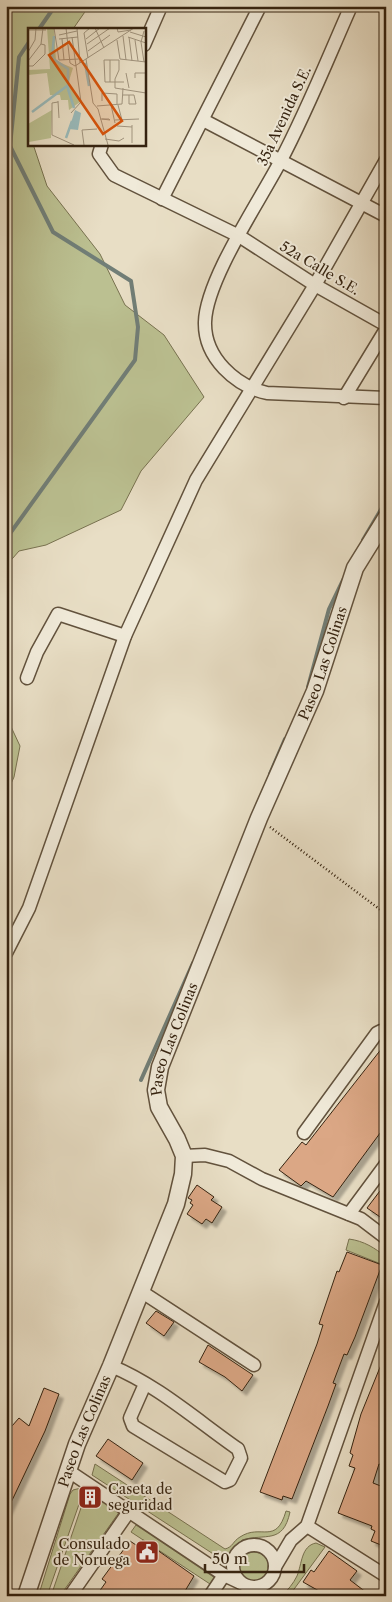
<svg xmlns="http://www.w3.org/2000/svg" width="392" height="1602" viewBox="0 0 392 1602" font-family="'Libre Caslon Text',serif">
	<defs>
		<filter id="shadow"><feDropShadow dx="4.5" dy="4.5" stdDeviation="1" flood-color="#0004"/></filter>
	</defs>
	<rect width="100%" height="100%" fill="#e8dec5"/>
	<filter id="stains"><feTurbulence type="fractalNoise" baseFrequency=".004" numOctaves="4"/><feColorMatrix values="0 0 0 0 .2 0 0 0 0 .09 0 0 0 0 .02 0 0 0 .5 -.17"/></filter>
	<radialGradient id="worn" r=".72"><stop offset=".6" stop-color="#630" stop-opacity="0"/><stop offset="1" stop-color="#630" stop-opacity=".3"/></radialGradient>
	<!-- green -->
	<g fill="#bbc091" stroke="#787250">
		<path d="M6,6H89L73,29H29V144H33L47,186L100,254L125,305L164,335L204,397L141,471L121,510L46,545L19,551L6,566Z"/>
		<path d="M6,716L20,746L14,777L6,795Z"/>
		<path d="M349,1239C364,1241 375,1248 386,1257V1266L346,1250Z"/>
		<path d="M95,1464L225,1549C233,1547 233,1541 240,1537C261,1523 276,1546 286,1511L290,1512C283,1545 265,1533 242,1540L230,1557L221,1559L92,1475Z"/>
		<path d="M85,1487L47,1596L39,1594L70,1494L73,1490Z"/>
		<path d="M97,1496L120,1511L60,1596H51L84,1499L91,1504Z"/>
		<path d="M136,1525L215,1578L210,1584L131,1532Z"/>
		<path d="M316,1543L325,1547L289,1596H281C288,1590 293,1584 297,1576C302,1564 301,1546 316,1543Z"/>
		<circle cx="254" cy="1567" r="15"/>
	</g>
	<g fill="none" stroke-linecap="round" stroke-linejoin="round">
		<!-- stream -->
		<g stroke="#717e77" stroke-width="4">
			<path d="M39,29L55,6"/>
			<path d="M6,539L135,360L138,327L131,281L53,232L10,146L19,57L29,42"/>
			<path d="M363,540L386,501"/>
			<path d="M308,687L329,609L343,580"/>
			<path d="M270,774L285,739"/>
			<path d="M141,1080L193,963"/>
		</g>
	</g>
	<!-- building -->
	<g fill="#dba785" stroke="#352310" filter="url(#shadow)">
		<path d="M386,1043V1125L333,1197L306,1181L301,1186L279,1170L302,1142L306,1145Z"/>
		<path d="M386,1183V1221L367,1208Z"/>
		<path d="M197,1185L214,1197L211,1200L222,1207L212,1223L206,1219L202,1224L187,1214L193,1205L190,1203L192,1200L188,1198Z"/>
		<path d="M347,1252L382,1265L355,1337L347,1355L344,1354L333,1383L336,1384L328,1406L292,1499L283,1496L282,1500L260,1492L317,1344L323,1325L319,1324L337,1271L339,1272Z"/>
		<path d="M156,1311L174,1322L164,1336L146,1323Z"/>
		<path d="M208,1345L253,1375L242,1391L225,1377L199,1362Z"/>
		<path d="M385,1355L386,1454L382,1465L379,1464L373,1483L386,1488V1547L371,1541L375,1531L371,1529L372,1526L338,1513L355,1468L349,1466L353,1455L350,1453L361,1414Z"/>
		<path d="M44,1388L59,1394L45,1431L6,1513V1421L12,1426L19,1418L29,1426Z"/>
		<path d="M108,1439L143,1463L132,1480L96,1456Z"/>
		<path d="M143,1540L194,1576L182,1596H96L106,1582L102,1579L130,1541L139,1547Z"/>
		<path d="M329,1551L357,1571L350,1580L371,1596H328L303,1582L311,1570L314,1572Z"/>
	</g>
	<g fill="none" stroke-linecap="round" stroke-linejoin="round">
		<!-- minor casing -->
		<g stroke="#62523d" stroke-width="15">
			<g id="minor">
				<path d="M351,6C328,58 307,111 280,162C259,202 206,280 205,322C204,358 236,386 267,393L386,398"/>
				<path d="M144,45L161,6"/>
				<path d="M203,120L386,216"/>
				<path d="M102,144L99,154L114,175L239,236L315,285L386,325"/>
				<path d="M162,199L260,6"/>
				<path d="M344,398L386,329"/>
				<path d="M27,678L37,652L58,614L125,636"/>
				<path d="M6,953L29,908L125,636L196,480L315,285L386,160"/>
				<path d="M304,1133L377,1033L381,1031L386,1033"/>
				<path d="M184,1156L205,1155L229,1161L262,1179L361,1219L386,1238"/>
				<path d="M349,1214L386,1164"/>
				<path d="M142,1292L254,1365"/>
				<path d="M111,1366C156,1384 199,1422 238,1449L241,1458L230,1480L225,1482L133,1426L130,1418L145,1384"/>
				<path d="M67,1470L224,1575L241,1583"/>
				<path d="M307,1526L386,1576"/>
				<circle cx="254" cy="1566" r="21"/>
				<path d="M275,1567L291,1540L307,1526L386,1302"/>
				<path d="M70,1596L130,1510"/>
				<path d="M210,1596L224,1575"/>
			</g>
		</g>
		<!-- tertiary casing -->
		<g stroke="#62523d" stroke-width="19">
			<g id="tertiary">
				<path id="s1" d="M26,1596L77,1444L111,1366L176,1204L183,1174L184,1156L177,1139L159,1107L156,1090L160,1067L259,818L315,691L355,568L386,518"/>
			</g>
		</g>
		<!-- path -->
		<path stroke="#352310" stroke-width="2.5" stroke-dasharray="1 2.5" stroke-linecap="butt" d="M270,827L386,914"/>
		<!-- minor -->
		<use href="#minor" stroke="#f0ead9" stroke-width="12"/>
		<!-- tertiary -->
		<use href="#tertiary" stroke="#f0ead9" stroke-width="16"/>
	</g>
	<!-- icons -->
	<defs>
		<g id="building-square" transform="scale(1.25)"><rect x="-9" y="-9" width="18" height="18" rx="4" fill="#8f2418" stroke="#f0ead9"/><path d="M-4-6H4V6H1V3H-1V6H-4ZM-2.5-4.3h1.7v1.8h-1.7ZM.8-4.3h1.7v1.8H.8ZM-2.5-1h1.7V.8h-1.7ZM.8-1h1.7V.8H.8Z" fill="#fff"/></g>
		<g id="civic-square" transform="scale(1.25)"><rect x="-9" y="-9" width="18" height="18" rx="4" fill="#8f2418" stroke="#f0ead9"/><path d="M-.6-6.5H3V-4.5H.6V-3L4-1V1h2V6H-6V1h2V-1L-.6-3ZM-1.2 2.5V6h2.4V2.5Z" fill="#fff"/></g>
	</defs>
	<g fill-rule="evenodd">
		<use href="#building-square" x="90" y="1497"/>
		<use href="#civic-square" x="147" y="1552"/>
	</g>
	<g text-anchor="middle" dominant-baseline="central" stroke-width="4" stroke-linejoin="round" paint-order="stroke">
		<!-- street labels -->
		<g font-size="14" fill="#352310" stroke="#f0ead9">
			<text transform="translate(284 116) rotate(-65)">35a Avenida S.E.</text>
			<text transform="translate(320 268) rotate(31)">52a Calle S.E.</text>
			<text stroke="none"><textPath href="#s1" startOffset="1000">Paseo Las Colinas</textPath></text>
			<text stroke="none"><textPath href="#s1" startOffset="595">Paseo Las Colinas</textPath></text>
			<text stroke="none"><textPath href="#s1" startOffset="175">Paseo Las Colinas</textPath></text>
		</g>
		<!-- poi labels -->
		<g font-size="14" fill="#352310" stroke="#f0ead9" text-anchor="start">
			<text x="108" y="1489">Caseta de<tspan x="108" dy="16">seguridad</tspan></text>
			<text x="130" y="1544" text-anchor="end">Consulado<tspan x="130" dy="16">de Noruega</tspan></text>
		</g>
	</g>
	<!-- overview -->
	<g transform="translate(28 28)">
		<rect width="118" height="118" fill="#e8dec5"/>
		<path d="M19,0H26L28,33L45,40L40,56L52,74L41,82L40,72H33L32,67H22L19,45L0,47V42L22,41ZM24,82L23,110L1,114L0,96Z" fill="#bbc091"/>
		<path d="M47,82L53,85L50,102L41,101Z" fill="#99bbbc"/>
		<path fill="none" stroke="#99bbbc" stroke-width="2.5" d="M26,8L24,30L40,41V61L46,80M57,35L61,58M4,84L39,58M38,110L44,93"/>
		<path fill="none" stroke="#a0937d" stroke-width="1" d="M26,0L31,32L51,31M38,0L42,35L47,38M49,0L52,35M67,0L76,20M89,0L90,4L103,2M0,2H18M102,4L118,9M31,7L49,3M95,8L98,32M100,9L118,15M101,9L104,33M31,11L50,9M34,11L36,32M58,11L72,0M89,12L92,31L118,34M107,12L110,33M59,16L82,0M60,23L82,7M0,24L7,12L8,0M60,30L56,5L62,0M58,31L65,75L70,81L80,117M82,32V54M0,33L13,16L15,0M116,34L113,14L116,3M0,38H5L17,26V17L13,16M47,38L106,0M98,45L101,60M107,50V45H118M87,60V51L91,42V32H76L77,54H96M87,60L118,65M95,67H106L108,76H101V67M30,73L31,90M74,73V65L89,66V76M30,74L24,75V107L46,117M83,77L87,95M90,77L94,92M69,78L94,76L95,60M43,85L53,74L44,9M72,91H81L82,92L74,91M87,92L111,91M104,97V115M89,98L104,99M77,111L91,113L96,110M56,117L54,102L69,101"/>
		<path fill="#d6540c" fill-opacity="0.15" stroke="#d6540c" stroke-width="2.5" d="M41,14L94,93L75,106L21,27Z"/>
		<rect width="118" height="118" fill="none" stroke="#352310" stroke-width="2.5"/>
	</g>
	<!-- margin -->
	<rect width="392" height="1602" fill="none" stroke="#e8dec5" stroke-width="25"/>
	<rect x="8" y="8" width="377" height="1587" fill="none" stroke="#352310" stroke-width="2.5"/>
	<rect x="12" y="12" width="367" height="1577" fill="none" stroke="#352310"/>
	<!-- scale -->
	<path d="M205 1564v8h99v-8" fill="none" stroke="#352310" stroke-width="2.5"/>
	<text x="212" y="1564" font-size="15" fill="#352310" stroke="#f0ead9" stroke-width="4" paint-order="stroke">50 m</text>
	<rect width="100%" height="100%" filter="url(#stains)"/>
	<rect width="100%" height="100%" fill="url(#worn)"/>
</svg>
